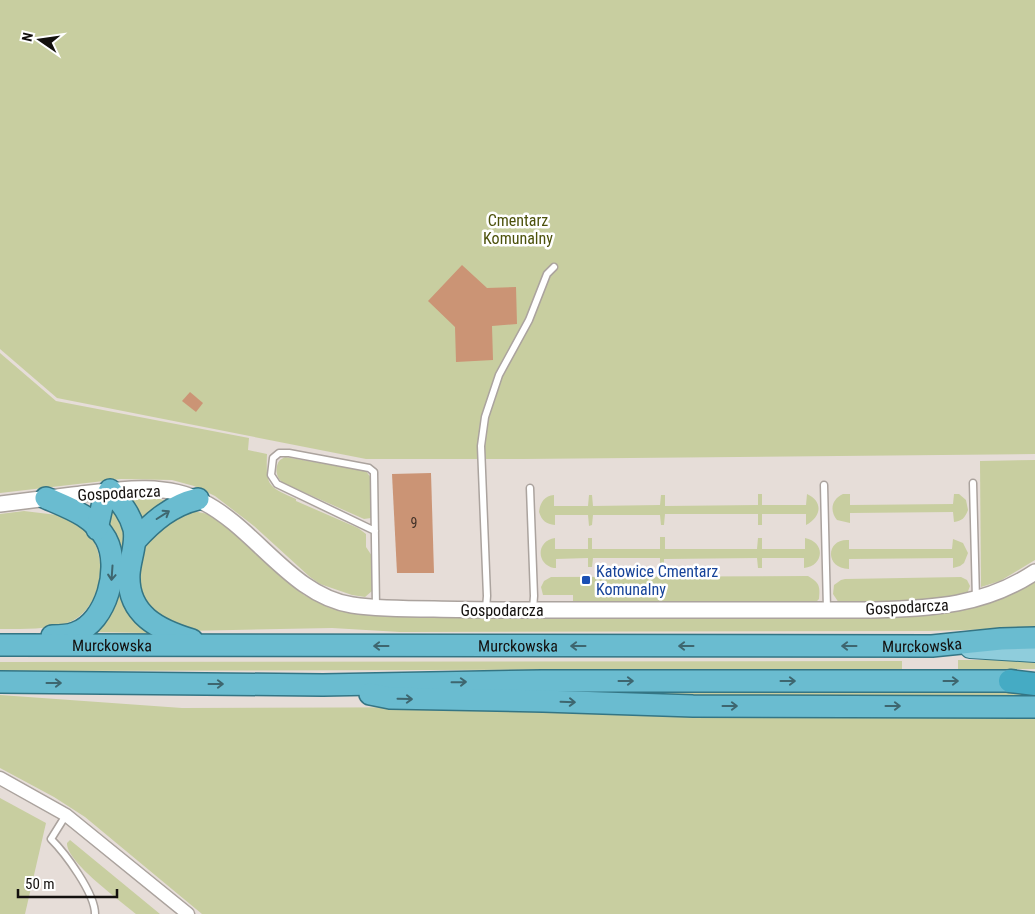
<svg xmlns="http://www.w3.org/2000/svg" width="1035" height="914" viewBox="0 0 1035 914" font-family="'Roboto Condensed',sans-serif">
	<rect width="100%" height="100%" fill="#e6ddd8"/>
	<!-- green -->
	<g fill="#c8cea0">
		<path d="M0,0H1035V454L523,459H366L57,398L0,349Z"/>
		<path d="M0,353L56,401L249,438L248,450L267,454C266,486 267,486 296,499V501L358,528L366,534V547L372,556V591L365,597L352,595L320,584L310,577L254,526L215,496L194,486L172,480L121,479L0,493Z"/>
		<path d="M285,457L366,471L371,478V518L364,519L283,483C276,478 274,467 280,460Z"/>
		<path d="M1035,460V560L1000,581L981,587L980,461Z"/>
		<path d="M758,494H762V505H806L807,494C824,502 821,517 806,525V514H762V525H758V514H665L664,525H661L660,515H593L592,525L589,526L588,515H555V525C546,524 542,521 539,512C540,503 544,496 554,495V506H588L589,495H592L593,506L660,505L661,495H665V506L758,505Z"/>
		<path d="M843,494H850V505L953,504L954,494H959L966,500L968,510C965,518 962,521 954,522L953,512L850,513V523L837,520C829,510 832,499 843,494Z"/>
		<path d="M128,497H151L168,501L141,527Z"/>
		<path d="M107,507L114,508L127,535L123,548H120L105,521Z"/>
		<path d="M24,511L57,515L58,511C71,520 89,529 95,544C107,569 98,608 72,621C53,630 21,629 0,629V514Z"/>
		<path d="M193,511L208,514L219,520L304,595L330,608L355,613L918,615C961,613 998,603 1035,581V628L929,631L400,632L332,628L185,631L162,620L139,594L141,548L166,519Z"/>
		<path d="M660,537H665V549H757L758,538H762V549H805V538C826,542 824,566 804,568V558H762V568H758L757,558L664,559V568H660V558H593L592,567H588V558L556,559V568H554C536,564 536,541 555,538V549H588V538H592V549H660Z"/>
		<path d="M953,539L963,543L968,553L964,563L960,566L953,568V558L849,559V569C824,568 826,538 849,540V549H952Z"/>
		<path d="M808,576C820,583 820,586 819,599L814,604H573V595H543L541,587L544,581L551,577Z"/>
		<path d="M961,577L967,580L970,586L967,594L905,603H839L833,594L834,585L841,580L845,579Z"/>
		<path d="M120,582L146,629L147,633L92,632Z"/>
		<rect x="958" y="660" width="77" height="9"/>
		<path d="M902,661V669L0,671V662Z"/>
		<path d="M634,693H1035V698H708L633,694Z"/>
		<path d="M0,695L182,708L501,707L1035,715V914H202L85,817L54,797L0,768Z"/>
		<path d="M0,798L46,823L25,914H0Z"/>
		<path d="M70,840L160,914H136C121,901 66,862 67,843Z"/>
	</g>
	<!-- building -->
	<g fill="#cb9475">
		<path d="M462,265L487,288L516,287L517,324L492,326L493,360L456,362L455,327L428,301Z"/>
		<path d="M190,392L203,403L196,412L182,401Z"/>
		<path d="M431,473L434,573H397L392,474Z"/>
	</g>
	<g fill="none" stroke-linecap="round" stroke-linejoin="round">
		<!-- service casing -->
		<g stroke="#aba39e" stroke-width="9">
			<g id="service">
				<path d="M973,483L976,599"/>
				<path d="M824,485L827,609"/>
				<path d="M530,488L534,596L533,609"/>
				<path d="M375,531L277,484L271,475L273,458L279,453H289L369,468L374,472L376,607"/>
				<path d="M486,609L487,596L481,446L485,417L499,375L529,320L547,274L554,267"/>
				<path d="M66,815L51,839C65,853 95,893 95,914"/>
			</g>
		</g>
		<!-- minor casing -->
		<g stroke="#aba39e" stroke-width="15">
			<path id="minor" d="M0,778L66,815L188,914"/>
		</g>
		<!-- tertiary casing -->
		<g stroke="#aba39e" stroke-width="18">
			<path id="tertiary" d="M0,504C24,501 48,498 73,495C115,490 164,481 203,502C256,529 292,596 352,605C379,609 407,609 434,609C471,610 507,610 544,610C654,610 764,610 874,610C933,608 984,606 1035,572"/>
		</g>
		<!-- primary casing -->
		<g stroke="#347584" stroke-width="22">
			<path id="primary" d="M970,648L1035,652"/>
		</g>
		<!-- trunk casing -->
		<g stroke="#347584" stroke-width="24">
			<g id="trunk">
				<path d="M46,498C69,508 93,516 106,539C121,567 107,622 75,633C68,636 59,636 52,636"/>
				<path d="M97,529L103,502L110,490C120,502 130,513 134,529C137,544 130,559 129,574C127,615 159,630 192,640"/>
				<path d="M135,541C153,521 172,505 198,499"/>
				<path id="s1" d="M0,645L932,646L1001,639L1035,638"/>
				<path d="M0,682L323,685L542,681H1010"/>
				<path d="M370,694L390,698L543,701L693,706L1035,707"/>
			</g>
		</g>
		<!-- motorway casing -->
		<g stroke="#347584" stroke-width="25">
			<path id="motorway" d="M1010,681L1035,684"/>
		</g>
		<!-- service -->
		<use href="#service" stroke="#fff" stroke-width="6"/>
		<!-- minor -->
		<use href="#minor" stroke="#fff" stroke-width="12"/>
		<!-- tertiary -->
		<use href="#tertiary" stroke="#fff" stroke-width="15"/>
		<!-- primary -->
		<use href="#primary" stroke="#8fcddc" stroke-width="20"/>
		<!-- trunk -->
		<use href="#trunk" stroke="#6abcd0" stroke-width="21"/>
		<!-- motorway -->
		<use href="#motorway" stroke="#45abc4" stroke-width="22"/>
	</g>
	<!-- one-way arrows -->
	<defs><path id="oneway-shaft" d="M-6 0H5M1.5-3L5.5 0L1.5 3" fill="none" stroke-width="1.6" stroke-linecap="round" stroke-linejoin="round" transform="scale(1.25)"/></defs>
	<g stroke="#3e666f">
		<use href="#oneway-shaft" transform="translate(163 515) rotate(-32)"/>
		<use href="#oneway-shaft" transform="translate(112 573) rotate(94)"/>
		<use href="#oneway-shaft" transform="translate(381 646) rotate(180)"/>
		<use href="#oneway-shaft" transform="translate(578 646) rotate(180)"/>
		<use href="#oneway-shaft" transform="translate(686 646) rotate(-180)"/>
		<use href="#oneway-shaft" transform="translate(849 646) rotate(-180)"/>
		<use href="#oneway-shaft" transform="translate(626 681)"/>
		<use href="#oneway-shaft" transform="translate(788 681)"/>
		<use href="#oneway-shaft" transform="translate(951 681)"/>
		<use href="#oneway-shaft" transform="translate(459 682) rotate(-1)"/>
		<use href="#oneway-shaft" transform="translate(54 683)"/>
		<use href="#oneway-shaft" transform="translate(216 684)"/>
		<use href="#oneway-shaft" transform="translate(405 699) rotate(1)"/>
		<use href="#oneway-shaft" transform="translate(568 702) rotate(2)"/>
		<use href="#oneway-shaft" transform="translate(730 706)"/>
		<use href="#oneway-shaft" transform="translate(893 706)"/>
	</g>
	<!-- markers -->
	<rect fill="#1a4fb4" stroke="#fff" stroke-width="2" x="581" y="575" width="10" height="10" rx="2.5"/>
	<g text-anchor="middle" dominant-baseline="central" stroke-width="5" stroke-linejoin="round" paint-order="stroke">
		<!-- number labels -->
		<g font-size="14" fill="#413128">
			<text x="414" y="523">9</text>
		</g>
		<!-- park labels -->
		<g font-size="16" fill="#4c510b" stroke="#fff">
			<text x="518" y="220">Cmentarz<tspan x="518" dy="18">Komunalny</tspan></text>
		</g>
		<!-- street labels -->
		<g font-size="16" fill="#13100e" stroke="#fff">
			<text transform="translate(119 493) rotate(-3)">Gospodarcza</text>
			<text transform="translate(907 607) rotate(-3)">Gospodarcza</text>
			<text x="502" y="610">Gospodarcza</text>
			<text stroke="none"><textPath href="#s1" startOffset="112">Murckowska</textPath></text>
			<text stroke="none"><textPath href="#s1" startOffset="518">Murckowska</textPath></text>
			<text stroke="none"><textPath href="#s1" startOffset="922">Murckowska</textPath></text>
		</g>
		<!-- transit labels -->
		<g font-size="16" fill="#164399" stroke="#fff" text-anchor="start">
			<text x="596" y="571">Katowice Cmentarz<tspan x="596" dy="18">Komunalny</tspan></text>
		</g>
	</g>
	<!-- north arrow -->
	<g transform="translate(40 40) rotate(283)" stroke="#ffffff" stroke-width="4" paint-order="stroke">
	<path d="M0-4L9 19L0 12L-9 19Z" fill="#13100e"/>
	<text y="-8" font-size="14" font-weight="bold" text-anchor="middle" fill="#13100e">N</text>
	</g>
	<!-- scale -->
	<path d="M18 889v8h99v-8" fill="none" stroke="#13100e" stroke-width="2.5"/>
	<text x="25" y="889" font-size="15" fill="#13100e" stroke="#ffffff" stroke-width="4" paint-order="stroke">50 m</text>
</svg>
